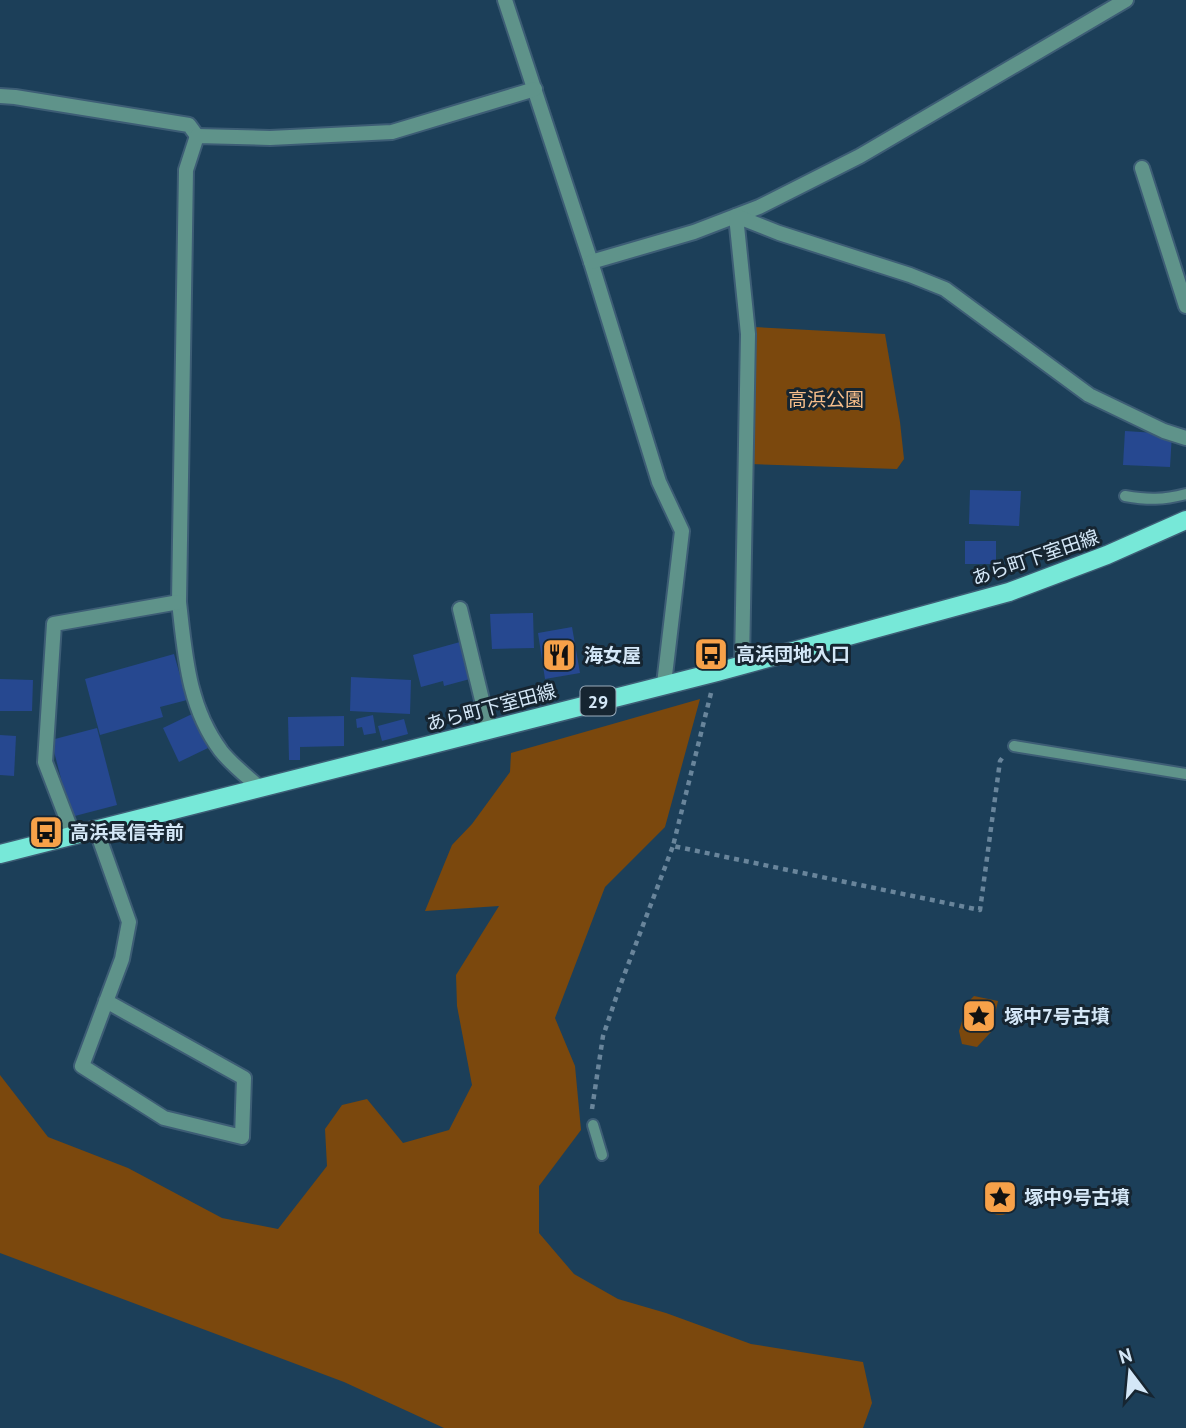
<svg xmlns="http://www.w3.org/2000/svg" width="1186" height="1428" viewBox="0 0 1186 1428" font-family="'PT Sans','Noto Sans JP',sans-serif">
	<rect width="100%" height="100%" fill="#1c3f59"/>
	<!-- green -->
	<g fill="#7b480d">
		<path d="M754,327L885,334L900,422L904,459L897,469L750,464Z"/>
		<path d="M700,699L665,827L605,887L555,1018L575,1066L581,1130L539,1186V1233L574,1274L618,1299L666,1313L751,1344L863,1362L872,1403L863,1428H444L344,1382L0,1253V1075L48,1137L128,1168L222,1218L278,1229L327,1166L325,1129L342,1105L367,1099L403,1143L449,1130L472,1085L457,1006L456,975L499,906L425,911L452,845L472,824L510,772L511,753Z"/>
		<path d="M974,996L998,1001L991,1032L977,1047L962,1044L959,1031L968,1002Z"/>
		<circle cx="1000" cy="1199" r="16"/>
	</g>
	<!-- building -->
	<g fill="#264890">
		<path d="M1125,431L1172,434L1170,467L1123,465Z"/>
		<path d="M970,490L1021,491L1019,526L969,524Z"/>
		<rect x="965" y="541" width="31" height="23"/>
		<path d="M533,613L534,648L492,649L490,614Z"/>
		<path d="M572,627L580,673L545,679L538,633Z"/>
		<path d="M460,642L470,679L444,686L443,681L421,687L413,655Z"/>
		<path d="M174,654L187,700L160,707L163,717L100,735L85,679Z"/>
		<path d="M351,677L411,680L410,714L350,711Z"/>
		<path d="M0,679L33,680L32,711H0Z"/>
		<path d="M192,714L208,748L179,762L163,728Z"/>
		<path d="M373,715L376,733L364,735L362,727L357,728L356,719Z"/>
		<path d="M344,716V746L300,747V760H289L288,717Z"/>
		<path d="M404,719L408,734L382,741L378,726Z"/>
		<path d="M97,728L117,805L71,817L51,740Z"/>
		<path d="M0,735L16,736L14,776L0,775Z"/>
	</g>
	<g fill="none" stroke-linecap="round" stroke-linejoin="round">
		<!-- service casing -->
		<g stroke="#3d5d75" stroke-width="14">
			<g id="service">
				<path d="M1125,496C1148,500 1163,500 1186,494"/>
				<path d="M1014,746L1186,774"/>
				<path d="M593,1125L602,1155"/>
			</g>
		</g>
		<!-- minor casing -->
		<g stroke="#3d5d75" stroke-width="18">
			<g id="minor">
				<path d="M505,0L591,262L659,482L682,531L664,684"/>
				<path d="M0,96L15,97L189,125L197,136"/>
				<path d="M1142,168L1186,306"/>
				<path d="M591,262L694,232L759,207L860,156L1126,0"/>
				<path d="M460,609L489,729"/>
				<path d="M742,663L748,334L736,216L779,233L910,275L945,289L1089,395L1164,431L1186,438"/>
				<path d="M261,789C248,777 232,765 221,751C188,707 185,655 179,602L186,170L197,136L270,138L392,132L535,89"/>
				<path d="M96,829L129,922L122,959L82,1066L164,1118L242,1137L244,1078L106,1001"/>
				<path d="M73,835L45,762L54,624L179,602"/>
			</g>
		</g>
		<!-- primary casing -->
		<g stroke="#3d5d75" stroke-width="21">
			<path id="primary" d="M0,854L717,672L1009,592L1107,555L1186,520"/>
		</g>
		<!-- path -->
		<g stroke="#69859b" stroke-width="4.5" stroke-dasharray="5 5" stroke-linecap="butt">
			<path d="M711,693L673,846L980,910L1000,761L1003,757"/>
			<path d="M592,1109L603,1036L620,986L673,846"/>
		</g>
		<!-- service -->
		<use href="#service" stroke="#5f938a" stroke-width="10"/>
		<!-- minor -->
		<use href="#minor" stroke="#5f938a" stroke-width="14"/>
		<!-- primary -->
		<use href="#primary" stroke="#77e8d8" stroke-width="18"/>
	</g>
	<!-- icons -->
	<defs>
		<g id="bus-square" transform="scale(1.75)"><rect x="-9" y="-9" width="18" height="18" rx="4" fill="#f7a149" stroke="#162531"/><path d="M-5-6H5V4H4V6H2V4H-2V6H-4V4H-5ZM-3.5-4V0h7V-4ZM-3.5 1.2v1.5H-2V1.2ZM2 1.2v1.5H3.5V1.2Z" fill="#111"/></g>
		<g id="restaurant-square" transform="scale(1.75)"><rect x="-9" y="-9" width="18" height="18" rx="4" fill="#f7a149" stroke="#162531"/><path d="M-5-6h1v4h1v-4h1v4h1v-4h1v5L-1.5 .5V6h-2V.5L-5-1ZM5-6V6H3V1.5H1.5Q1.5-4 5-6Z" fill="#111"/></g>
		<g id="sight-square" transform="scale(1.75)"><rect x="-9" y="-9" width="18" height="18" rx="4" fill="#f7a149" stroke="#162531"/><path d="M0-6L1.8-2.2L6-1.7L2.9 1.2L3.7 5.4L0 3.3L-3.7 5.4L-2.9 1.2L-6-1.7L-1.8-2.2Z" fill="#111"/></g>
	</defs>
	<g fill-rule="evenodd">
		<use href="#bus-square" x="711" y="654"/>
		<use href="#restaurant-square" x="559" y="655"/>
		<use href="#bus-square" x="46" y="832"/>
		<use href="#sight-square" x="979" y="1016"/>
		<use href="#sight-square" x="1000" y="1197"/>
	</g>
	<g text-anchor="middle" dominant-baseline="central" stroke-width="6" stroke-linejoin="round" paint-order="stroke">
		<!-- shield labels -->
		<rect fill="#162531" stroke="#9badbc" stroke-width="2" x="580.5" y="686.5" width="35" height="29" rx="5"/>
		<g font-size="18" font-weight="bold" fill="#d4e7f7">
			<text x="598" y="701">29</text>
		</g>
		<!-- park labels -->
		<g font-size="19" fill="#f7be8b" stroke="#162531">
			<text x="826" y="399">高浜公園</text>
		</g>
		<!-- street labels -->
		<g font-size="19" fill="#d4e7f7" stroke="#162531">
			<text transform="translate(1035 557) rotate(-19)">あら町下室田線</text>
			<text transform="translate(491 707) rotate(-15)">あら町下室田線</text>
		</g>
		<!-- poi labels -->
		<g font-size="19" font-weight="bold" fill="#d4e7f7" stroke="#162531" text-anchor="start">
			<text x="736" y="654">高浜団地入口</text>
			<text x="584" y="655">海女屋</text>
			<text x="70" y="832">高浜長信寺前</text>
			<text x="1004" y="1016">塚中7号古墳</text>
			<text x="1024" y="1197">塚中9号古墳</text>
		</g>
	</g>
	<!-- north arrow -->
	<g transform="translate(1130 1372) rotate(344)" stroke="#162531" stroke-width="5" paint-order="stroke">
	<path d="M0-5L12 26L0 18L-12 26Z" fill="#d4e7f7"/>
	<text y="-10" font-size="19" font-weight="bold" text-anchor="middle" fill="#d4e7f7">N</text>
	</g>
</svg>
